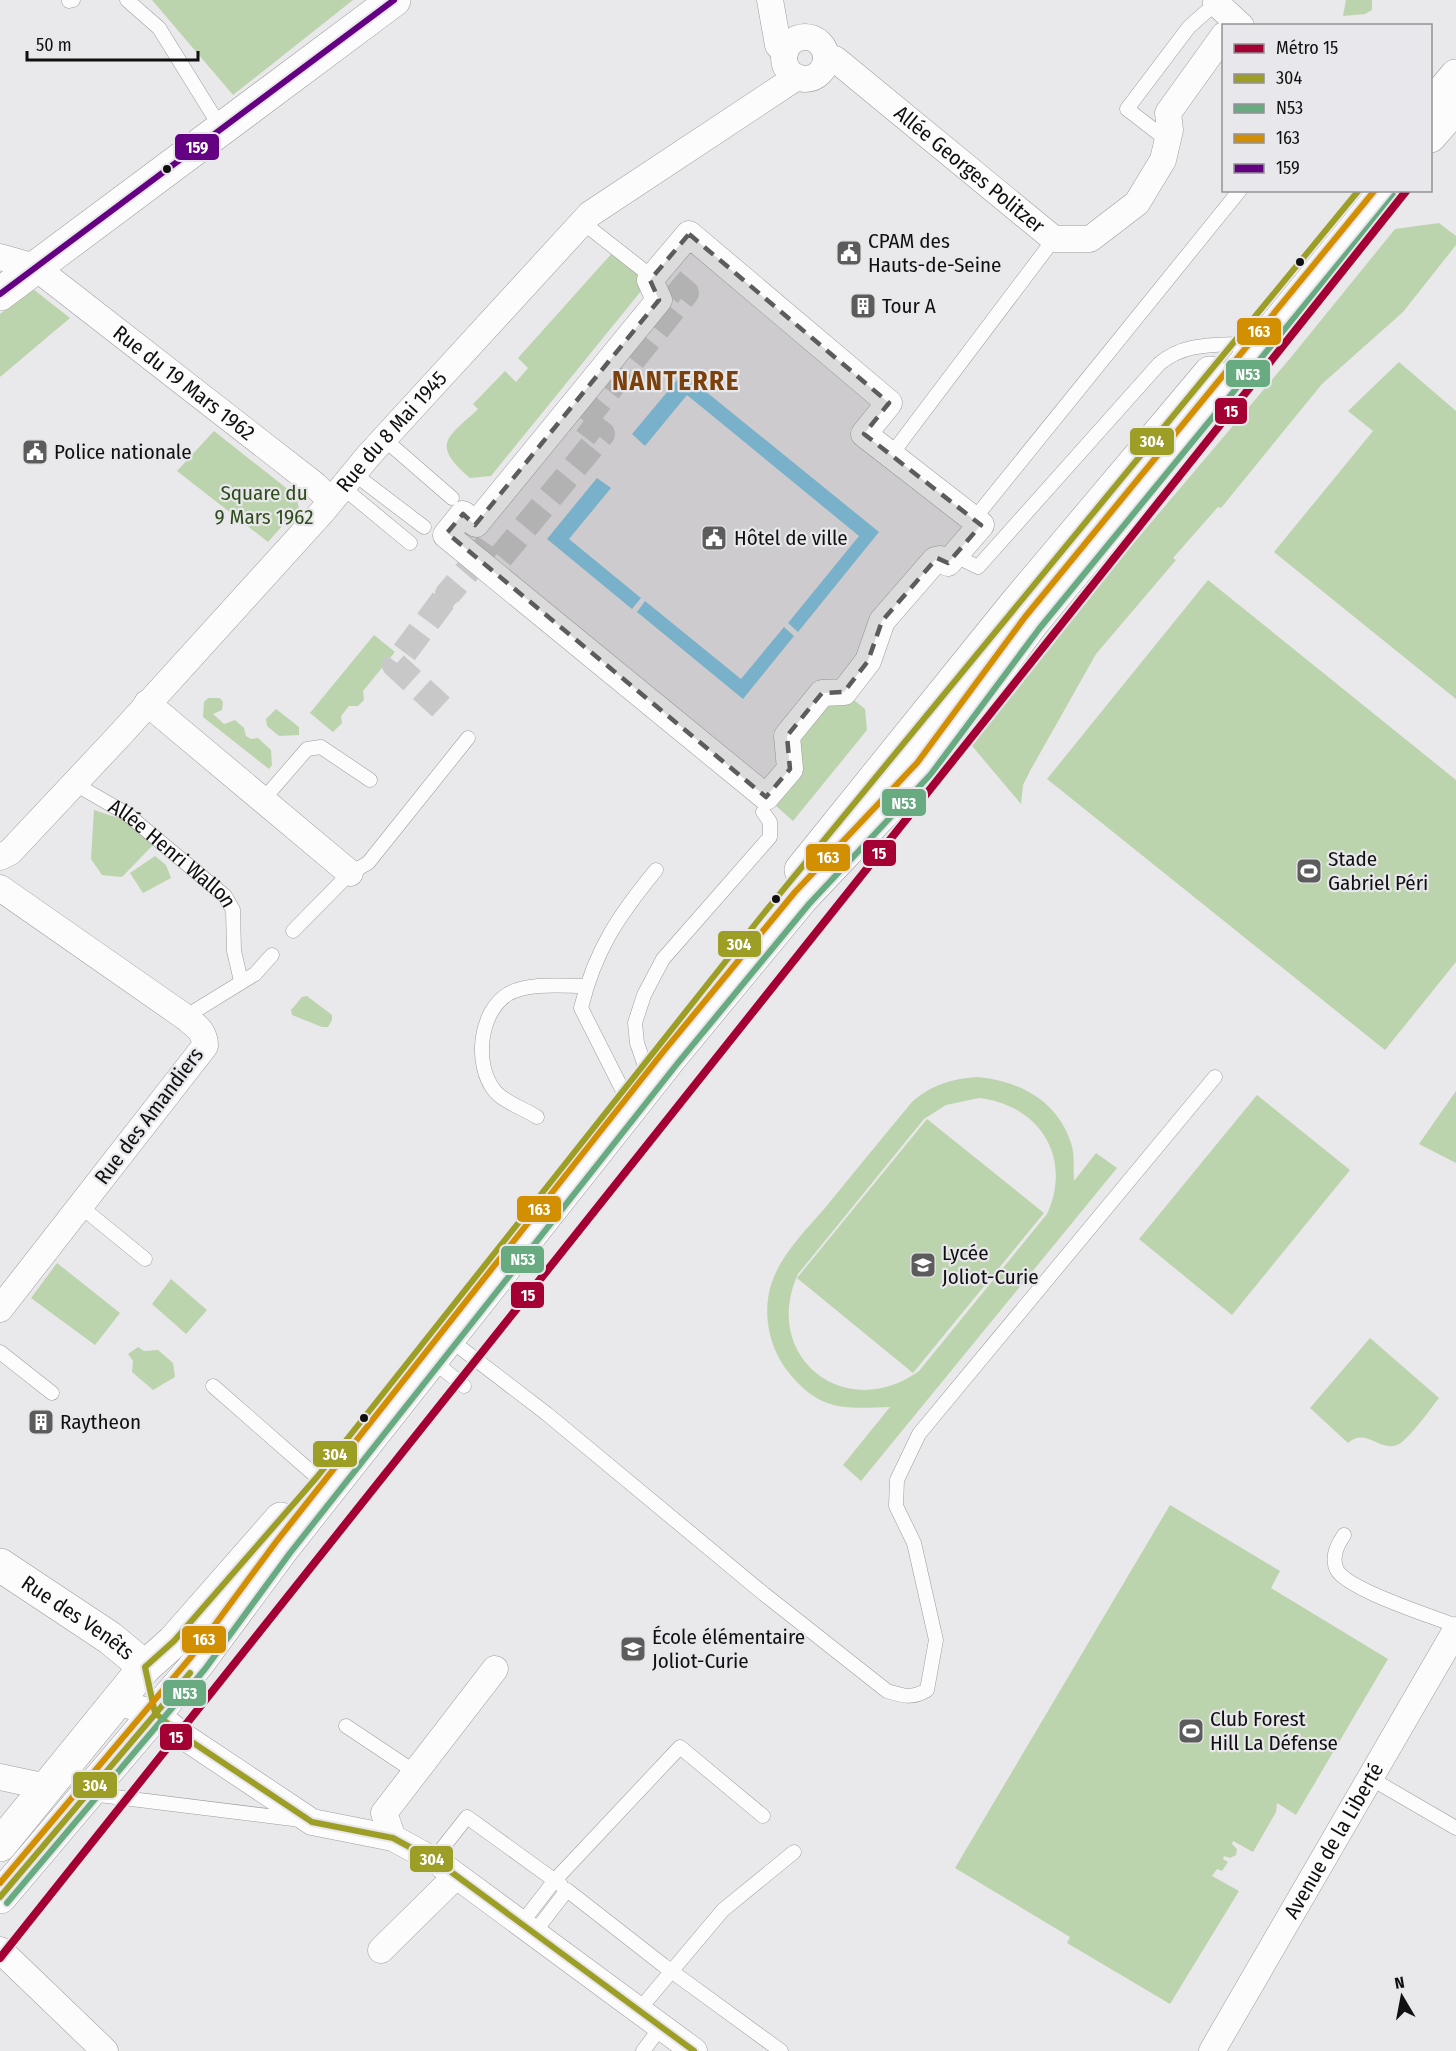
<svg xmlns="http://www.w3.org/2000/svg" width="1456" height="2051" viewBox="0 0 1456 2051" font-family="'Fira Sans Condensed',sans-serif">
	<rect width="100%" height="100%" fill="#e9e8ea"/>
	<!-- green -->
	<g fill="#bcd4ad" fill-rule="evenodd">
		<path d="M152,0H353L233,95Z"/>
		<path d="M1346,0H1372V10L1365,14L1343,16Z"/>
		<path d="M1439,223L1456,236V245L1403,312L1322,384L1221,508L1218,507L1173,558L1176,560L1096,654L1030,771L1023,785L1021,804L967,740L1292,356L1395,229Z"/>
		<path d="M613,252L650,280L491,476L470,478C431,444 446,439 478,409L473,404L505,371L516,382L528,368L518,358Z"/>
		<path d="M33,289L70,318L0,377V314Z"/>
		<path d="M1399,362L1456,411V699L1274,552L1373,431L1348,411Z"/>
		<path d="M214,431L295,495L299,507L268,542L177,471Z"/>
		<path d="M1208,580L1456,780V962L1385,1050L1047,779Z"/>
		<path d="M374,635L395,652L363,691L364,700L358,706H349L341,716L342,723L333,732L310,713Z"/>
		<path d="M844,692L865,709L867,730L793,821L766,797L787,736Z"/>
		<path d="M208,698H220L223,702L222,710L213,714L224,724L235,720L244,728L246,736L251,739L258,738L271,750L272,765L269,769L203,717L204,702Z"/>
		<path d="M276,709L299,727V735L279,736L267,726L266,719Z"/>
		<path d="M94,810L130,822L153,845L122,877L102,875L91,859Z"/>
		<path d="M155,856L166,865L171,878L143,893L130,873Z"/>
		<path d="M307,996L332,1015V1020L328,1027H322L292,1015L291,1010L302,997Z"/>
		<path d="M977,1077C1018,1080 1058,1101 1071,1143C1075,1154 1073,1169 1074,1181L1096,1153L1117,1168L861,1481L843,1465L890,1407C842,1409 818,1411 786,1369C768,1345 762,1310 772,1282C782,1253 806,1230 825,1208C854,1172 883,1137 912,1102C931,1085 951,1079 977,1077ZM979,1098C1039,1105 1073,1157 1047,1214L919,1371C846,1424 760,1357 798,1274L924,1119L946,1105Z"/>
		<path d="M1456,1091V1163L1419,1144Z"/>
		<path d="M1257,1095L1350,1170L1232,1315L1139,1239Z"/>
		<path d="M927,1119L1044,1213L913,1373L797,1278Z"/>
		<path d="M57,1263L120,1313L95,1345L31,1298Z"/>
		<path d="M171,1279L207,1310L186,1334L152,1304Z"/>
		<path d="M1370,1338L1439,1398C1430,1409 1409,1440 1397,1445C1380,1452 1365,1427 1348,1443L1310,1408Z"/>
		<path d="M138,1347L144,1351L158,1350L173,1363L175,1377L153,1390L132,1372L133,1361L128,1354Z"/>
		<path d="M1170,1505L1280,1571L1271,1588L1388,1659L1296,1815L1277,1803L1276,1812L1253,1852L1233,1841L1232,1844L1237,1849L1236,1855L1230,1858L1224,1856L1223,1859L1228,1862L1222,1871L1217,1869L1212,1876L1239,1891L1170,2004L1067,1943L1070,1937L955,1868Z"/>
	</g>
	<!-- water -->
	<g fill="#80c7e5">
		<path d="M683,373L879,532L798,632L788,623L859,536L687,395L645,446L632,434Z"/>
		<path d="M597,478L611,488L569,539L641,598L632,609L547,539Z"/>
		<path d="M645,601L741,679L784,627L794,636L743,699L637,612Z"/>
	</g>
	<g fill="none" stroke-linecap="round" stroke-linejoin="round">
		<!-- street-tunnel -->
		<g stroke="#c9c8c9" stroke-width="26" stroke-dasharray="26 13" stroke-linecap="butt">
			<path d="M584,421L686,293L654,266"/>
			<path d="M470,547L495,564L602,434L569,409"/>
			<path d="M457,602L448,594L482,554"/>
			<path d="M441,707L395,665L448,594"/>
		</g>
		<!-- lane casing -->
		<g stroke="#9d9d9e" stroke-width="15">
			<g id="lane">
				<path d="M127,0L159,28L221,128"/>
				<path d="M69,1L73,0"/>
				<path d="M1167,140L1127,109L1189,27L1216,3"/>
				<path d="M582,222L647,273"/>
				<path d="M384,439L452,498"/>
				<path d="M891,455L1054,239"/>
				<path d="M353,473L424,527"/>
				<path d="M341,486L410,543"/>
				<path d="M974,519L1240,190"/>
				<path d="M951,554L978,567L1159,364C1181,345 1206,345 1234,344"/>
				<path id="s1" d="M75,784L127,814L225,896L233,910L234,951L241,981"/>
				<path d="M262,801L307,749L321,747L370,780"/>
				<path d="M293,931L350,873L368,863L468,738"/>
				<path d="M185,1017L255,974L272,955"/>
				<path d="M645,1066L637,1043L635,1023L644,995L663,959L770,837V822L763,812"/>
				<path d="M624,1093L581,1008C595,950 619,915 656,870"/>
				<path d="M537,1117C525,1109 503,1102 494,1090C474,1064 479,1012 508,994C529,982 563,986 586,986"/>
				<path d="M80,1206L145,1259"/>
				<path d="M449,1339L547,1414L764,1594L887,1691C903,1696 912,1699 927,1690L936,1640L914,1543L896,1506L897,1480L919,1434L1215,1077"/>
				<path d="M0,1352L52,1393"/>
				<path d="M432,1360L464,1386"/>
				<path d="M213,1386L317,1477"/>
				<path d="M1344,1535C1337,1545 1331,1558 1337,1570C1348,1590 1432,1616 1456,1626"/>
				<path d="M346,1726L415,1772"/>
				<path d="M1370,1778L1456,1828"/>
				<path d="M91,1794L301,1820"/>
				<path d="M433,1860L467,1817L561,1885"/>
				<path d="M521,1924L555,1880L680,1747L763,1816"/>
				<path d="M534,1933L567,1890L663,1965L781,2051"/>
				<path d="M638,2011L723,1910L794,1852"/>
				<path d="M643,2051L661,2027"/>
			</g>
		</g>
		<!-- street casing -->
		<g stroke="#9d9d9e" stroke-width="27">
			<g id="street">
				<path d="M770,0L778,45L785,53"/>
				<path d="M1216,3L1241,26"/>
				<circle cx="805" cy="58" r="21"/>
				<path id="s2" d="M826,59H835L1054,239H1090L1137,203L1163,160L1170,130L1168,113L1224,35"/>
				<path d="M689,234L889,403L864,434L981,525L948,563L940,559L935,560L882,621L868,661L844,692L822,693L787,736L790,769L766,797L446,535L463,514L476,524L659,300L650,280Z"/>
				<path id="s3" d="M0,257L35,267L315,485L330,500"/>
				<path d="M147,703L350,873"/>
				<path id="s4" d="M0,857L10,852L119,736L323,511L369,455L590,214L797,77"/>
				<path d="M0,888L185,1017C196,1026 205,1031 205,1046L0,1309"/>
				<path d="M116,1702L155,1713L183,1736L312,1822L393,1838L439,1863L694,2051"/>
				<path d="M0,1777L47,1787"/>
				<path d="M393,1838L384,1813L495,1669"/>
				<path d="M0,1950L105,2051"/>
				<path d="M381,1950L456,1876"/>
				<path id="s5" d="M1212,2051L1456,1630"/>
			</g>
		</g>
		<!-- secondary casing -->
		<g stroke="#9d9d9e" stroke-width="34">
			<g id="secondary">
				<path d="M1430,107L1456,76"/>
				<path d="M1430,136L1456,106"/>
				<path d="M0,294L394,0"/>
				<path d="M801,870L1014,606L1210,373"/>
				<path id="s6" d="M0,1565L110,1638L145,1667"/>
				<path d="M0,1845L145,1667L174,1641L281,1519"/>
				<path d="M0,1897L198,1663L283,1548L670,1058L802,898L924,769L1032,623L1387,190"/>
			</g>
		</g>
		<!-- lane -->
		<use href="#lane" stroke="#fcfcfc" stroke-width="14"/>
		<!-- street -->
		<use href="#street" stroke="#fcfcfc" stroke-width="26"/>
		<!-- secondary -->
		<use href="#secondary" stroke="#fcfcfc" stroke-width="33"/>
		<!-- bus-1 casing -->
		<g stroke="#e8e7eb" stroke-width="10">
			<g id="bus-1">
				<path d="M0,1897L190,1673"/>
				<path d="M694,2051L439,1863L393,1838L312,1822L183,1736L155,1713L145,1667L174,1641L317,1477L760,918L1359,190"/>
			</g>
		</g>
		<!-- bus-2 casing -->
		<g stroke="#e8e7eb" stroke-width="10">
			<path id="bus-2" d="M7,1903L205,1669L290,1553L677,1064L809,904L931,774L1039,629L1394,196"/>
		</g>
		<!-- bus-3 casing -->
		<g stroke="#e8e7eb" stroke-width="10">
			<path id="bus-3" d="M0,1883L191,1657L276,1542L663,1052L795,892L917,763L1025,617L1375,190"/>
		</g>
		<!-- bus-4 casing -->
		<g stroke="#e8e7eb" stroke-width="10">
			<path id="bus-4" d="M0,294L394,0"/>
		</g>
		<!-- bus-1 -->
		<use href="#bus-1" stroke="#9c9e25" stroke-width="6"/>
		<!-- bus-2 -->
		<use href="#bus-2" stroke="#68ab81" stroke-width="6"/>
		<!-- bus-3 -->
		<use href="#bus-3" stroke="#d28f01" stroke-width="6"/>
		<!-- bus-4 -->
		<use href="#bus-4" stroke="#640082" stroke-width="6"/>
		<!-- metro-1 casing -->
		<g stroke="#e8e7eb" stroke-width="12">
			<path id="metro-1" d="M0,1958L1407,190"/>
		</g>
		<!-- metro-1 -->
		<use href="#metro-1" stroke="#a50034" stroke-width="8"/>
	</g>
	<!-- marked area -->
	<path fill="#5d5c5d" fill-opacity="0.2" stroke="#5d5c5d" stroke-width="4.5" stroke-dasharray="12 8" stroke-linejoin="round" d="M689,234L889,403L864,434L981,525L948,563L937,558L882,621L868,661L844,692L822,693L787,736L790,769L766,797L447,533L463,514L475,525L659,300L650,280Z"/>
	<!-- icons -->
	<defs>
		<g id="civic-square" transform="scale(1.35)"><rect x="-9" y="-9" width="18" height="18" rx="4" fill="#5d5c5d" stroke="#e8e7eb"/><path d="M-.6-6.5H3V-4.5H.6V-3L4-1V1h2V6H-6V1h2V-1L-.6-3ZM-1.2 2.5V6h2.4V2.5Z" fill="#fff"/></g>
		<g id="building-square" transform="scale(1.35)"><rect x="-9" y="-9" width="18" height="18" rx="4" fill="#5d5c5d" stroke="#e8e7eb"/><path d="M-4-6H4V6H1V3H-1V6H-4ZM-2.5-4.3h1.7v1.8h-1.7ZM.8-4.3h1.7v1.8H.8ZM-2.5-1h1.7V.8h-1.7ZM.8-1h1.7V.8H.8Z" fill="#fff"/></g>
		<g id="stadium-square" transform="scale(1.35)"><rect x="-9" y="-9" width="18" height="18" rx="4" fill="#5d5c5d" stroke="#e8e7eb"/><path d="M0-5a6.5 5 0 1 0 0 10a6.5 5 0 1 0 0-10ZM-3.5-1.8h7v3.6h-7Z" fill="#fff"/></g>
		<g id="school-square" transform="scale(1.35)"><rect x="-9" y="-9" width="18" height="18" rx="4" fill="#5d5c5d" stroke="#e8e7eb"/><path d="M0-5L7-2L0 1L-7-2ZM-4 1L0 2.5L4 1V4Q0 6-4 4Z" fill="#fff"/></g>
	</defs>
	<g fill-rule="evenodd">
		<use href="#civic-square" x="849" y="253"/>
		<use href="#building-square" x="863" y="306"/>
		<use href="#civic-square" x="35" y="452"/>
		<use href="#civic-square" x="714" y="538"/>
		<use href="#stadium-square" x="1309" y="871"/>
		<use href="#school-square" x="923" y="1265"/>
		<use href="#building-square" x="41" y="1422"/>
		<use href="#school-square" x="633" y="1649"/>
		<use href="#stadium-square" x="1191" y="1731"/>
	</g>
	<!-- markers -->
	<g fill="#111011" stroke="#e8e7eb" stroke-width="2">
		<circle cx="167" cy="169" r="5"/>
		<circle cx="1300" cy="262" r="5"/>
		<circle cx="776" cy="899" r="5"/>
		<circle cx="364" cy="1418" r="5"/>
	</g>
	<g text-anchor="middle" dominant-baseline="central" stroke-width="4.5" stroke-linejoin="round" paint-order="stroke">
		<!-- street labels -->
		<g font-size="21" fill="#111011" stroke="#e8e7eb">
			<text stroke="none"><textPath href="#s2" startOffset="183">Allée Georges Politzer</textPath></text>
			<text stroke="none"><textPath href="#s3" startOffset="225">Rue du 19 Mars 1962</textPath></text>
			<text stroke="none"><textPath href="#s4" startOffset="579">Rue du 8 Mai 1945</textPath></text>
			<text stroke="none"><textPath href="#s1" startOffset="120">Allée Henri Wallon</textPath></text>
			<text transform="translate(149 1116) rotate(-53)">Rue des Amandiers</text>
			<text stroke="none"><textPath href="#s6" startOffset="94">Rue des Venêts</textPath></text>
			<text stroke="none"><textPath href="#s5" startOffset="243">Avenue de la Liberté</textPath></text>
		</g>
		<!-- poi labels -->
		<g font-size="21" fill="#111011" stroke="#e8e7eb" text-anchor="start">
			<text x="868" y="241">CPAM des<tspan x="868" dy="24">Hauts-de-Seine</tspan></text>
			<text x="882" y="306">Tour A</text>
			<text x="54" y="452">Police nationale</text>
			<text x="734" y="538">Hôtel de ville</text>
			<text x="1328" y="859">Stade<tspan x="1328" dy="24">Gabriel Péri</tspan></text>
			<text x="942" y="1253">Lycée<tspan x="942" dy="24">Joliot-Curie</tspan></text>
			<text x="60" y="1422">Raytheon</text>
			<text x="652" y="1637">École élémentaire<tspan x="652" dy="24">Joliot-Curie</tspan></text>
			<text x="1210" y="1719">Club Forest<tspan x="1210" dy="24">Hill La Défense</tspan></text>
		</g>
		<!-- park labels -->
		<g font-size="21" fill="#2f4d1a" stroke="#e8e7eb">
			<text x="264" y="493">Square du<tspan x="264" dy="24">9 Mars 1962</tspan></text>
		</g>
		<!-- district labels -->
		<g font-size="27" font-weight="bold" letter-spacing="1.5" fill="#7a410c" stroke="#e8e7eb">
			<text x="676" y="381">NANTERRE</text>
		</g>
	</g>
	<g stroke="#e8e7eb" stroke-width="2">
		<rect x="174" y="133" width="46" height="28" rx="6" fill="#640082"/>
		<rect x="1236" y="317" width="46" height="29" rx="6" fill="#d28f01"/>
		<rect x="1225" y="359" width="46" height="29" rx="6" fill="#68ab81"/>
		<rect x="1214" y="397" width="34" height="28" rx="6" fill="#a50034"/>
		<rect x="1129" y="427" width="46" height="29" rx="6" fill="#9c9e25"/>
		<rect x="881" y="788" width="46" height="29" rx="6" fill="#68ab81"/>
		<rect x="862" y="839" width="35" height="28" rx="6" fill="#a50034"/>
		<rect x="805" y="843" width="46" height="29" rx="6" fill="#d28f01"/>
		<rect x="717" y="930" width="45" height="28" rx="6" fill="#9c9e25"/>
		<rect x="516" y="1195" width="46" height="28" rx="6" fill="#d28f01"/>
		<rect x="500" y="1245" width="45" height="29" rx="6" fill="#68ab81"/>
		<rect x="510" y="1281" width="35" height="28" rx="6" fill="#a50034"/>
		<rect x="312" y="1440" width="46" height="28" rx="6" fill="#9c9e25"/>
		<rect x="181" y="1625" width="46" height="29" rx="6" fill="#d28f01"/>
		<rect x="162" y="1679" width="45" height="28" rx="6" fill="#68ab81"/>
		<rect x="159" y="1723" width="34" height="28" rx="6" fill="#a50034"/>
		<rect x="72" y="1771" width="46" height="28" rx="6" fill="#9c9e25"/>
		<rect x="409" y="1845" width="45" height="28" rx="6" fill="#9c9e25"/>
	</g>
	<g font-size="16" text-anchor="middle" font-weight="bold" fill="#fff">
		<text x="197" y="153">159</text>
		<text x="1259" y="337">163</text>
		<text x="1248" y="380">N53</text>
		<text x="1231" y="417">15</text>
		<text x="1152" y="447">304</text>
		<text x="904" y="809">N53</text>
		<text x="879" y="859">15</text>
		<text x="828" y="863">163</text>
		<text x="739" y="950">304</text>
		<text x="539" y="1215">163</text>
		<text x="523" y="1265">N53</text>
		<text x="528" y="1301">15</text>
		<text x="335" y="1460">304</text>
		<text x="204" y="1645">163</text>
		<text x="185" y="1699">N53</text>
		<text x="176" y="1743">15</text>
		<text x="95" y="1791">304</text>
		<text x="432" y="1865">304</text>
	</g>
	<!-- legend -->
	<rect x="1222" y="24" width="210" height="168" fill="#e8e7eb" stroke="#929194" stroke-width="1.5"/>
	<rect x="1234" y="44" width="30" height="9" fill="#a50034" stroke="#929194" stroke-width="1.5"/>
	<text x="1276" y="54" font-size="18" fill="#111011">Métro 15</text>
	<rect x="1234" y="74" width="30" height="9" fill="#9c9e25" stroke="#929194" stroke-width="1.5"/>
	<text x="1276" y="84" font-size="18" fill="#111011">304</text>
	<rect x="1234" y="104" width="30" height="9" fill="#68ab81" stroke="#929194" stroke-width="1.5"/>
	<text x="1276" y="114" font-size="18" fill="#111011">N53</text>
	<rect x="1234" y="134" width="30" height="9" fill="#d28f01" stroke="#929194" stroke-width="1.5"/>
	<text x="1276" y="144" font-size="18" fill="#111011">163</text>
	<rect x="1234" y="164" width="30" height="9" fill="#640082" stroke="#929194" stroke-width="1.5"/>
	<text x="1276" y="174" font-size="18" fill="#111011">159</text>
	<!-- north arrow -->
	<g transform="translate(1402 1997) rotate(350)" stroke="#e8e7eb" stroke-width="4.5" paint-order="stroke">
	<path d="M0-4.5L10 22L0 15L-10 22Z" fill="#111011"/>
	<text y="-9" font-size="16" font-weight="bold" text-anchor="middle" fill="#111011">N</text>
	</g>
	<!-- scale -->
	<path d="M27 51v9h171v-9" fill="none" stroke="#111011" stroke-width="3"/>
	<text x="36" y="51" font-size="18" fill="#111011" stroke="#e8e7eb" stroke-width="4.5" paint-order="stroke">50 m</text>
</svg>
